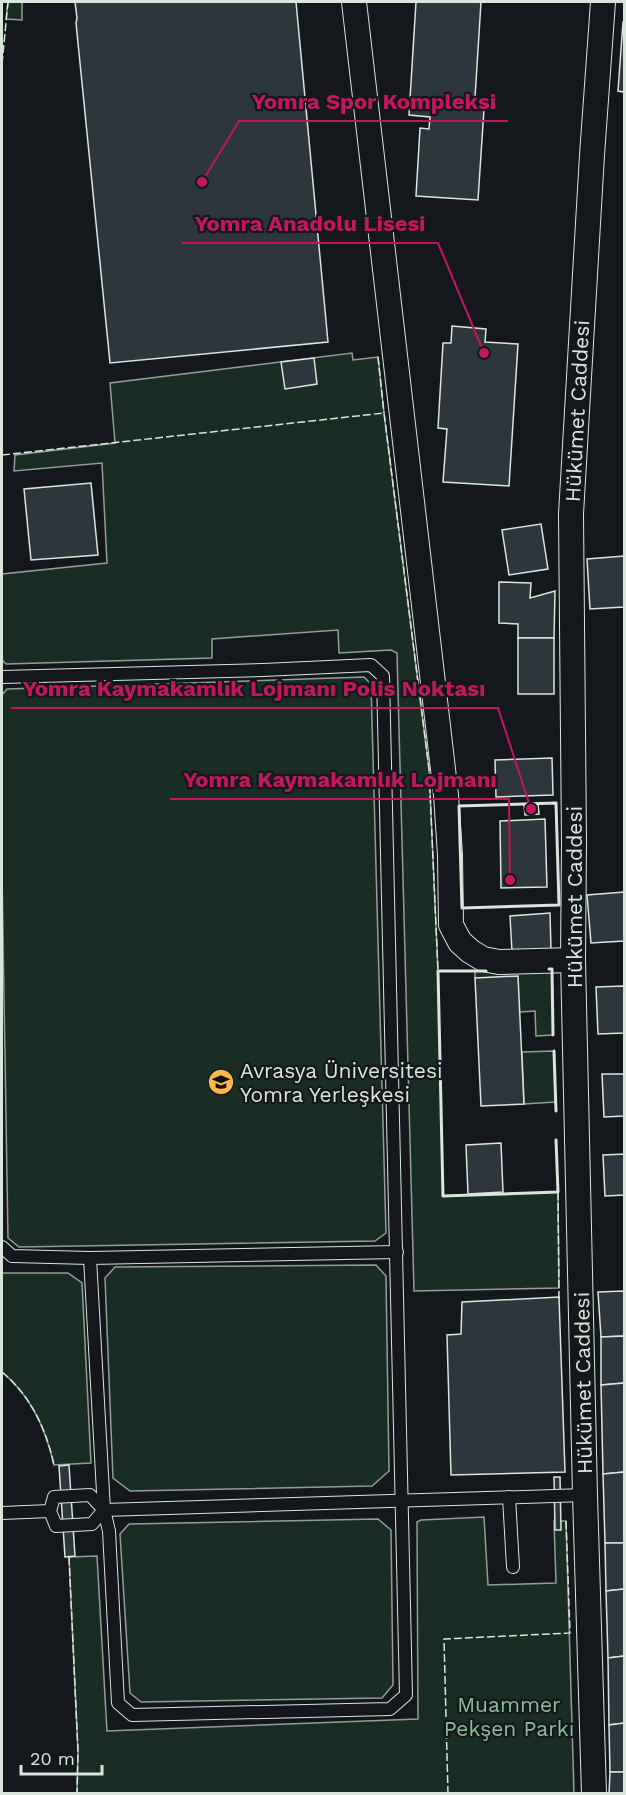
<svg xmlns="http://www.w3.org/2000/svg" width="626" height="1795" viewBox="0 0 626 1795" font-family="'Work Sans',sans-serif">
	<rect width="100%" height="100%" fill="#14181c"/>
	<!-- green -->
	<g fill="#1a2d24" stroke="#939e99" stroke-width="1.5">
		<path d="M8,2H22V20L6,19Z"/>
		<path d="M352,353L353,360L378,357L384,413L429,769L438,971L443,1196L558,1192L559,1288L414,1291L397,653L391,650L339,653L338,630L212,639V658L6,664L2,660V574L107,563L102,463L14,471L15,455L115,443L110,383Z"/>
		<path d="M364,677L371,684L386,1233L375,1241L19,1247L8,1238L2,875V695L7,689Z"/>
		<path d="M552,969L553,1035L536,1036L535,1011L520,1012L475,978V971Z"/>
		<path d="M554,1051L555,1102L524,1104L522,1052Z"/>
		<path d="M376,1265L386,1276L389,1471L372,1486L130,1491L113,1478L105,1278L115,1267Z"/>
		<path d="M2,1273H68L82,1283L91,1463L54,1465C46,1429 31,1396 2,1372Z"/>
		<path d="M484,1517L488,1585L556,1583L554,1521H566L574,1793H77L78,1752L69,1557L97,1556L107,1731L418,1719L417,1522L421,1520Z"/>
		<path d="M378,1519L391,1530L393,1685L382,1698L141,1702L130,1693L120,1534L129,1524Z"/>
	</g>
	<!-- building -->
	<g fill="#2c363c" stroke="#d8e6dc" stroke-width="1.5">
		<path d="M75,2H296L328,342L110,363L76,23L77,18Z"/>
		<path d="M416,2H481L475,98L466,97L465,108L484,109L478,200L416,196L420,128L429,129L430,117L409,115Z"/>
		<path d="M623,22H624V92L618,91Z"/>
		<path d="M452,326L486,329L485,342L518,344L509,486L443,482L447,429L438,428L443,343H451Z"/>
		<path d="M314,358L317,384L285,389L281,362Z"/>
		<path d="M91,483L98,555L31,560L24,489Z"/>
		<path d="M541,524L548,569L509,575L502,530Z"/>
		<path d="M624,556V607L590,609L587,559Z"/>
		<path d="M499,582L531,583L530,598L555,591L554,638H518V624L499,623Z"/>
		<rect x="518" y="638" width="36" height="56"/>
		<path d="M552,758L553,795L496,797L495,760Z"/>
		<path d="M524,804H538L539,814L525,815Z"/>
		<path d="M545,819L547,887L501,888L500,821Z"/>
		<path d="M624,892V941L591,943L587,895Z"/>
		<path d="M550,913L551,949L512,952L510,916Z"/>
		<path d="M518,976L524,1104L481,1106L475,978Z"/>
		<path d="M624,986V1033L598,1034L596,987Z"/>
		<path d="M602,1074H624V1116L604,1117Z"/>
		<path d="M501,1143L503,1192L468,1194L466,1145Z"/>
		<path d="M624,1154V1195L605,1196L603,1155Z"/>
		<path d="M624,1291V1336L601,1337L598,1292Z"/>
		<path d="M559,1297L565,1472L451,1475L447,1335L461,1334L462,1302Z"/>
		<path d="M624,1336V1383L601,1385V1337Z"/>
		<path d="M624,1383V1472L603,1474L601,1385Z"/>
		<path d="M69,1465L75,1556L65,1557L59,1466Z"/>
		<path d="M624,1472V1543H605L603,1474Z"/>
		<path d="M554,1477H560L561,1530H555Z"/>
		<path d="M605,1543H624V1589L606,1591Z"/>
		<path d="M624,1589V1656L608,1658L606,1591Z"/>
		<path d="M624,1656V1723L609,1725L608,1658Z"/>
		<path d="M624,1723V1772H610L609,1725Z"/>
		<path d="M610,1772H624V1794H609Z"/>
	</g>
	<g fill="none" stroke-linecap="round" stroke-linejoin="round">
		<!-- lane casing -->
		<g stroke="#d8e6dc" stroke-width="14">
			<g id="lane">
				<path d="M2,677L263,670L371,665L383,676L406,1695L390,1709L132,1715L118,1703L109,1531L104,1510L90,1258"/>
				<path d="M2,1247L12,1256L90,1258L397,1252"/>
				<path d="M509,1497L513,1567"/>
				<path d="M104,1510L92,1524L56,1526L50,1511L54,1497L90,1495L104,1510L585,1495"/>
				<path d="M2,1513L50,1511"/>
			</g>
		</g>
		<!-- street casing -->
		<g stroke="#d8e6dc" stroke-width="26">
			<g id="street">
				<path d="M354,2L446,795L450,855L451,925L460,942L470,951L483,959L499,962L573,960"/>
				<path d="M594,1794L585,1495L573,960L574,843L571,514L592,155L603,2"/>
			</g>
		</g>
		<!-- lane -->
		<use href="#lane" stroke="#14181c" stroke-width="12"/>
		<!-- street -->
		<use href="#street" stroke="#14181c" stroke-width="24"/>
		<!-- fence -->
		<g stroke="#d8e6dc" stroke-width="1.5" stroke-dasharray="8 3" stroke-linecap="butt">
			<path d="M2,64L8,2"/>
			<path d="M378,357L384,413"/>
			<path d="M2,455L384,413L429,769L438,971"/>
			<path d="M558,1192L559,1300"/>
			<path d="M2,1372C31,1396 46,1429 54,1465"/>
			<path d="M69,1557L78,1752L77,1794"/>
			<path d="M448,1794L444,1639L570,1633L566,1521"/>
		</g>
		<!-- wall -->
		<g stroke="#d8e6dc" stroke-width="3">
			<path d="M556,803L559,905L462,908L459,806Z"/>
			<path d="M549,969H552L553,1035"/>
			<path d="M486,971H438L443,1196L558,1192L556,1140"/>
			<path d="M554,1051L556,1111"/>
		</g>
	</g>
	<!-- icons -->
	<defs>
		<g id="university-disc" transform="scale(1.35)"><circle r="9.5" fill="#ffb74d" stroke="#14181c"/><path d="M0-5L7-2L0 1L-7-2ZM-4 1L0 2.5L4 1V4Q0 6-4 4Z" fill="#111"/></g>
	</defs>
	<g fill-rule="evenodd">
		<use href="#university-disc" x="221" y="1082"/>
	</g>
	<g text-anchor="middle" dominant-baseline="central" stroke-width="4.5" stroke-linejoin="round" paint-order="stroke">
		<!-- street labels -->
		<g font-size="21" fill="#d8e6dc" stroke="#14181c">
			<text transform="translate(577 411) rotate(-87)">Hükümet Caddesi</text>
			<text transform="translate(574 897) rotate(-90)">Hükümet Caddesi</text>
			<text transform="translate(583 1383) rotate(-91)">Hükümet Caddesi</text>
		</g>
		<!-- poi labels -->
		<g font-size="21" fill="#d8e6dc" stroke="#14181c" text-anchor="start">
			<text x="240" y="1070">Avrasya Üniversitesi<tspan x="240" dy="24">Yomra Yerleşkesi</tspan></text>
		</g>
		<!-- park labels -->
		<g font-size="21" fill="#8ac095" stroke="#14181c">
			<text x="509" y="1704">Muammer<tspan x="509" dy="24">Pekşen Parkı</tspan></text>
		</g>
	</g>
	<!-- callouts -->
	<path fill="none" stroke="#c2185b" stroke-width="2" d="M202 182L239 121H508M484 353L438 243H182M531 809L498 708H11M510 880L509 799H170"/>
	<g fill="#c2185b" stroke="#14181c" stroke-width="2">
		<circle cx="202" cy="182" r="6"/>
		<circle cx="484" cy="353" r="6"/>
		<circle cx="531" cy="809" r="6"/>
		<circle cx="510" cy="880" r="6"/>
	</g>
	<g font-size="22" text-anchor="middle" font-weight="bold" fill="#c2185b" stroke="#14181c" stroke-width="4.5" stroke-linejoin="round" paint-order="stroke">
		<text x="374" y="109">Yomra Spor Kompleksi</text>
		<text x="310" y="231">Yomra Anadolu Lisesi</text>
		<text x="254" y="696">Yomra Kaymakamlık Lojmanı Polis Noktası</text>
		<text x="340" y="787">Yomra Kaymakamlık Lojmanı</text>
	</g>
	<!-- border -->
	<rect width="626" height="1795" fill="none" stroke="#d8e6dc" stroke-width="6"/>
	<!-- scale -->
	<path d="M21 1765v9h81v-9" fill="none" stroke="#d8e6dc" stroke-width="3"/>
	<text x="30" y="1765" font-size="18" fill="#d8e6dc" stroke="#14181c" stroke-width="4.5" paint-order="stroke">20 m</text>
</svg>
